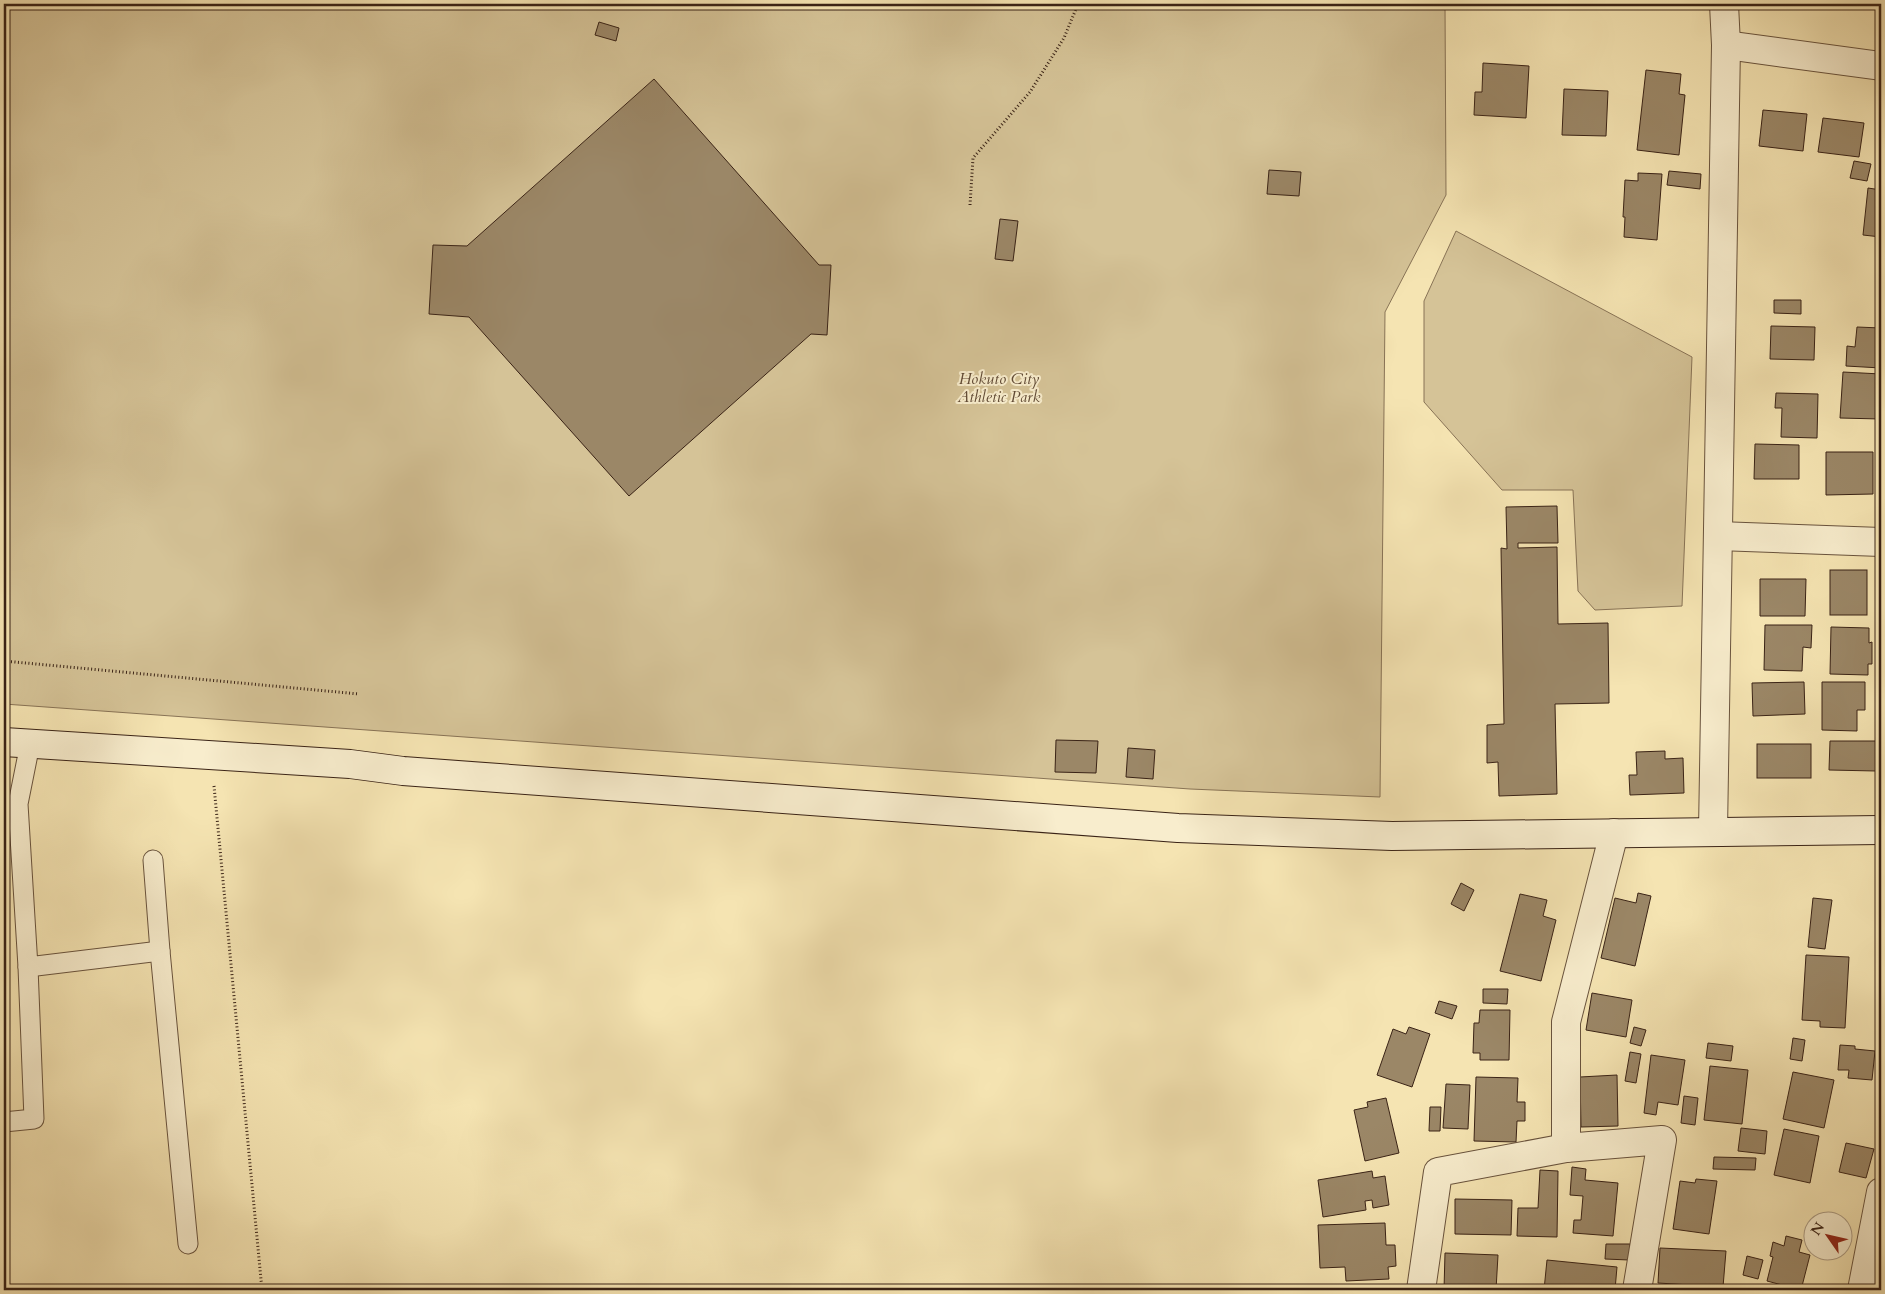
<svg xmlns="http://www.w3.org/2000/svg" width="1885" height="1294" viewBox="0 0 1885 1294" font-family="Cardo,serif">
	<rect width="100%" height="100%" fill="#f5e4b2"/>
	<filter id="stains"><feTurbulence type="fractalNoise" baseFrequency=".004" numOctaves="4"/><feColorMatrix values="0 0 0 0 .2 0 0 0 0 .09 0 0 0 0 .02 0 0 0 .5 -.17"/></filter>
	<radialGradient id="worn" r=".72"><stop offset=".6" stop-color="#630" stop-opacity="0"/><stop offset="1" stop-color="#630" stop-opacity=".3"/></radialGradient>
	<!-- green -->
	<g fill="#d5c397" stroke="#887356">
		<path d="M4,4H1445L1446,195L1385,312L1380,797L1190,789L4,704Z"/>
		<path d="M1456,231L1692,357L1682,606L1595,610L1578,591L1573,490H1502L1424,402V301Z"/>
	</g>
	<!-- building -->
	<g fill="#9b8767" stroke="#3a2316">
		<path d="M599,22L619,28L616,41L595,35Z"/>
		<path d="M1483,63L1529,66L1526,118L1474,115L1475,92H1482Z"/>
		<path d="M1646,70L1681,74L1679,94L1685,95L1679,155L1637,150Z"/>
		<path d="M654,79L819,265H831L827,335L811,334L629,496L469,317L429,314L433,245L467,246Z"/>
		<path d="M1564,89L1608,91L1606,136L1562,135Z"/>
		<path d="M1763,110L1807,114L1803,151L1759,146Z"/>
		<path d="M1823,118L1864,123L1859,157L1818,152Z"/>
		<path d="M1881,136V165H1878Z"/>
		<path d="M1854,161L1871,164L1867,181L1850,178Z"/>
		<path d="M1269,170L1301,172L1299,196L1267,194Z"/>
		<path d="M1669,171L1701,174L1700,189L1667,185Z"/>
		<path d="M1638,173L1662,174L1657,240L1624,237L1625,217H1623L1625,180L1638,181Z"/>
		<path d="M1868,188L1881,190V237L1863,235Z"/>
		<path d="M1000,219L1018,221L1013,261L995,259Z"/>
		<path d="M1774,300H1801V314L1774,313Z"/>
		<path d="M1771,326L1815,327L1814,360L1770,359Z"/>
		<path d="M1857,327L1881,328V368L1846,366L1847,346L1855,347Z"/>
		<path d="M1843,372L1881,374L1880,419L1840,418Z"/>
		<path d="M1776,393L1818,394L1817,438L1781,437L1782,408H1775Z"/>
		<path d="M1755,444L1799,445V479H1754Z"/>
		<path d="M1826,452H1873V494L1826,495Z"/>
		<path d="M1557,506L1558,543H1518V548L1557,547L1558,624L1608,623L1609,703L1555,704L1557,794L1499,796L1498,762L1487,763V725L1504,724L1501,548L1507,549L1506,507Z"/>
		<rect x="1830" y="570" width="37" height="45"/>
		<path d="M1760,579H1806L1805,616H1760Z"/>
		<path d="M1765,625H1812L1811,648L1803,647L1802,671L1764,670Z"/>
		<path d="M1831,627L1869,628V643L1872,642V664H1868V675L1830,674Z"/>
		<path d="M1804,682L1805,714L1753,716L1752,683Z"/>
		<path d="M1822,682H1865V710H1857V731L1822,730Z"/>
		<path d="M1056,740L1098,741L1096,773L1055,772Z"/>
		<path d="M1830,741H1877L1876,771L1829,770Z"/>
		<rect x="1757" y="744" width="54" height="34"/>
		<path d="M1128,748L1155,750L1153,779L1126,777Z"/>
		<path d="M1665,751V759L1683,758L1684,793L1630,795L1629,775H1637L1636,752Z"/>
		<path d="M1461,883L1474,890L1464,911L1451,904Z"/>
		<path d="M1638,893L1651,896L1635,966L1601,958L1615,898L1636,903Z"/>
		<path d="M1520,894L1547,900L1543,916L1556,920L1541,981L1500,971Z"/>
		<path d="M1813,898L1832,900L1825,949L1808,947Z"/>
		<path d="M1806,955L1849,957L1845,1028L1820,1027V1021L1802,1020Z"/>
		<path d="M1483,989H1508L1507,1004L1483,1003Z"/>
		<path d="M1592,993L1632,1000L1626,1037L1586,1030Z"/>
		<path d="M1439,1001L1457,1006L1452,1019L1435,1013Z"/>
		<path d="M1480,1010H1510L1509,1060H1480V1053H1473L1474,1023H1479Z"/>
		<path d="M1409,1027L1430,1034L1412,1087L1377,1075L1393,1029L1406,1034Z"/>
		<path d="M1634,1027L1646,1030L1641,1046L1630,1043Z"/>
		<path d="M1793,1038L1805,1040L1802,1061L1790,1059Z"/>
		<path d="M1708,1043L1733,1046L1731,1061L1706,1058Z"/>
		<path d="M1840,1045L1855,1046V1049L1875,1051L1872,1080L1848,1078L1849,1070H1838Z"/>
		<path d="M1630,1052L1641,1054L1636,1083L1625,1081Z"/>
		<path d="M1651,1055L1685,1060L1678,1105L1658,1102L1656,1115L1644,1113Z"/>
		<path d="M1710,1066L1748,1070L1742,1124L1704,1120Z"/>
		<path d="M1793,1072L1834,1080L1824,1128L1783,1119Z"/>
		<path d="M1617,1075L1618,1126L1581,1127L1580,1077Z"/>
		<path d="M1476,1077L1518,1078L1517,1102H1525V1121H1517L1516,1142L1474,1141Z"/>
		<path d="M1446,1084L1470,1085L1468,1129L1443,1128Z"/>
		<path d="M1684,1096L1698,1098L1695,1125L1681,1123Z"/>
		<path d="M1386,1098L1399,1153L1365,1161L1354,1110L1368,1107L1367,1102Z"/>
		<path d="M1430,1107H1441L1440,1131H1429Z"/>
		<path d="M1741,1128L1767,1131L1765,1154L1738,1151Z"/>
		<path d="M1784,1129L1819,1136L1810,1183L1774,1175Z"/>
		<path d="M1846,1143L1874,1149L1866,1178L1839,1172Z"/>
		<path d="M1714,1157L1756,1158L1755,1170L1713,1169Z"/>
		<path d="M1572,1167L1586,1169L1585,1180L1618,1183L1613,1236L1573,1233L1574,1220H1581L1583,1196L1570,1195Z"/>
		<path d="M1540,1170L1558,1171L1557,1237L1517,1236L1518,1208H1538Z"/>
		<path d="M1372,1171L1373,1178L1385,1176L1389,1205L1373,1208L1372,1200L1365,1201L1366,1210L1323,1217L1318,1180Z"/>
		<path d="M1696,1179L1717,1181L1709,1234L1673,1229L1680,1181L1695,1183Z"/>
		<path d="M1455,1199L1512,1200L1511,1235L1455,1234Z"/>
		<path d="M1385,1223L1386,1245H1395L1396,1266L1388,1267L1389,1279L1346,1281L1345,1267L1320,1268L1318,1225Z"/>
		<path d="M1786,1236L1802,1240L1799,1252L1810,1255L1801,1290L1767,1281L1773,1257L1770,1256L1773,1242L1784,1246Z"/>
		<path d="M1606,1244H1630L1629,1260L1605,1259Z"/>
		<path d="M1660,1248L1726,1251L1723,1287L1658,1283Z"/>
		<path d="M1445,1253L1498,1255L1496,1290H1444Z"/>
		<path d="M1747,1256L1763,1260L1758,1279L1743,1275Z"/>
		<path d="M1547,1260L1617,1267L1615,1290H1544Z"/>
	</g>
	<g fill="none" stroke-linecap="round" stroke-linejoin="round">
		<!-- lane casing -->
		<g stroke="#69533d" stroke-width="21">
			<g id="lane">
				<path d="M30,744L18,804L28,967L160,951"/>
				<path d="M153,860L160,951L188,1244"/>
				<path d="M4,1122L34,1119L28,967"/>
			</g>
		</g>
		<!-- street casing -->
		<g stroke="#69533d" stroke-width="30">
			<g id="street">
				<path d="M1726,45L1881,66"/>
				<path d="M1718,536L1881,542"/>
				<path d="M1713,831L1726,45L1724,4"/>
				<path d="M1566,1148V1022L1614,833"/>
				<path d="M1421,1290L1438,1172L1566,1148L1662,1140L1637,1290"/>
				<path d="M1862,1290L1881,1192"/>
			</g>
		</g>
		<!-- secondary casing -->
		<g stroke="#3a2316" stroke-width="30">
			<path id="secondary" d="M4,742L350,764L403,771L1178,828L1392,836L1881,830"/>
		</g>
		<!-- path -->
		<g stroke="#3a2316" stroke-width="3" stroke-dasharray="1 2.5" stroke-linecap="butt">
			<path d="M970,205L973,158L1030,92L1064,38L1078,4"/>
			<path d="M4,661L359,694"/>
			<path d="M214,786L262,1290"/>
		</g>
		<!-- lane -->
		<use href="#lane" stroke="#f8edcd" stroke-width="19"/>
		<!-- street -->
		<use href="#street" stroke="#f8edcd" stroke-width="28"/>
		<!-- secondary -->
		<use href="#secondary" stroke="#f8edcd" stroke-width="28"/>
	</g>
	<g text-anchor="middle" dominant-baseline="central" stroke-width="4" stroke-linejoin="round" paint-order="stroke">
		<!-- park labels -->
		<g font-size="16" font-style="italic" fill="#614b36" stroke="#f8edcd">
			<text x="999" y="379">Hokuto City<tspan x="999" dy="18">Athletic Park</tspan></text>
		</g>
	</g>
	<!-- margin -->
	<rect width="1885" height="1294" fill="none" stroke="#f5e4b2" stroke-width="20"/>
	<rect x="5" y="5" width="1875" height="1284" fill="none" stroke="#3a2316" stroke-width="2.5"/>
	<rect x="10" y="10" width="1865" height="1274" fill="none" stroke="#3a2316"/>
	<!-- north arrow -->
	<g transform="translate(1828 1236) rotate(304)"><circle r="24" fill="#f8edcd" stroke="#ac9c84"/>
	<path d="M0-4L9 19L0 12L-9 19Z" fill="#8f2418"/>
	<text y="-8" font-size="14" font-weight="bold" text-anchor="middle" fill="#3a2316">N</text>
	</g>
	<rect width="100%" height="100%" filter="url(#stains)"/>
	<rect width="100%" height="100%" fill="url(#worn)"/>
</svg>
